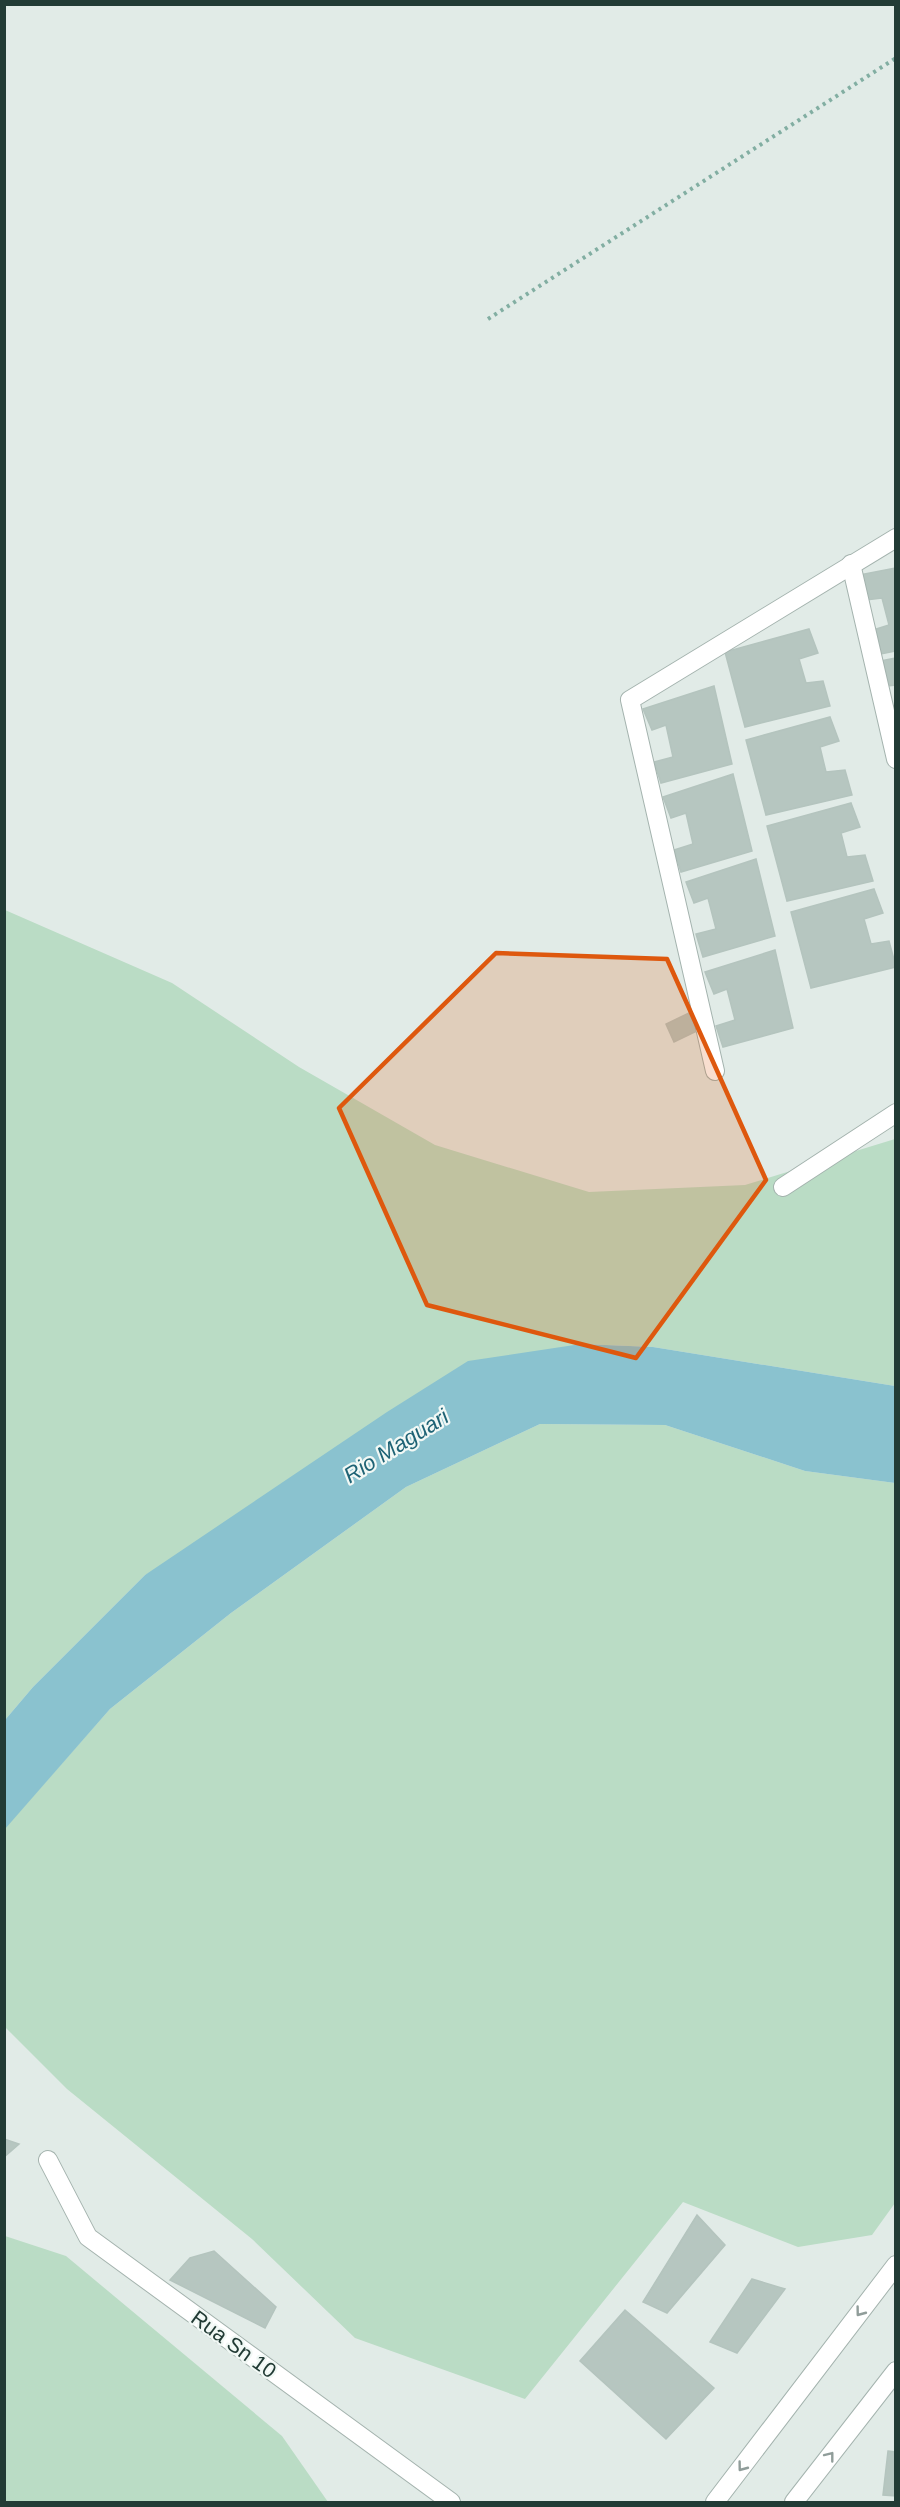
<svg xmlns="http://www.w3.org/2000/svg" width="900" height="2507" viewBox="0 0 900 2507" font-family="Arial,sans-serif">
	<rect width="100%" height="100%" fill="#e1ebe7"/>
	<!-- green -->
	<g fill="#badcc5">
		<path d="M5,910L172,983L299,1067L435,1145L589,1192L745,1185L895,1139V1386L653,1347L581,1344L145,1575L33,1687L5,1720Z"/>
		<path d="M540,1424L665,1425L805,1471L895,1483V2203L872,2235L798,2247L683,2202L525,2399L355,2338L252,2239L67,2089L5,2027L4,1829L110,1709L231,1613L406,1487Z"/>
		<path d="M5,2236L66,2256L282,2436L328,2502H5Z"/>
	</g>
	<!-- water -->
	<path fill="#8ac2cf" d="M581,1344L653,1347L895,1386V1483L805,1471L665,1425L540,1424L406,1487L231,1613L110,1709L5,1829V1720L33,1687L145,1575L387,1412L468,1361Z"/>
	<!-- building -->
	<g fill="#b6c6c0" stroke="#b4c4be" stroke-width="1.5">
		<path d="M896,568V651L881,654L873,630L889,625L882,598L866,600L859,575Z"/>
		<path d="M809,629L818,653L799,659L806,683L823,681L830,706L745,727L725,652Z"/>
		<path d="M896,658V685L887,686L880,661Z"/>
		<path d="M714,686L732,764L661,783L654,762L673,757L666,725L652,730L643,709Z"/>
		<path d="M830,717L839,741L820,747L826,772L845,770L852,795L766,815L746,740Z"/>
		<path d="M733,774L752,851L681,872L674,850L693,844L686,813L671,818L663,797Z"/>
		<path d="M851,803L860,827L841,833L847,857L865,855L873,881L787,901L767,826Z"/>
		<path d="M756,859L775,936L703,957L696,934L716,929L708,898L694,903L686,882Z"/>
		<path d="M874,889L883,913L864,919L871,944L889,941L896,967L811,988L791,912Z"/>
		<path d="M775,950L793,1028L723,1047L716,1026L735,1020L727,989L714,994L705,972Z"/>
		<path d="M689,1013L697,1031L674,1042L666,1024Z"/>
		<path d="M4,2139L19,2144L4,2157Z"/>
		<path d="M697,2215L725,2245L667,2313L643,2302Z"/>
		<path d="M214,2251L276,2307L265,2328L170,2280L190,2258Z"/>
		<path d="M752,2279L785,2289L737,2353L710,2342Z"/>
		<path d="M625,2310L714,2388L666,2439L580,2361Z"/>
		<path d="M888,2451L896,2452V2496L883,2495Z"/>
	</g>
	<g fill="none" stroke-linecap="round" stroke-linejoin="round">
		<!-- minor casing -->
		<g stroke="#a4b3ae" stroke-width="20">
			<g id="minor">
				<path d="M851,564L896,759"/>
				<path d="M715,1071L630,700L896,538"/>
				<path d="M783,1187L896,1113"/>
				<path d="M48,2160L88,2237L451,2502"/>
			</g>
		</g>
		<!-- tertiary casing -->
		<g stroke="#a4b3ae" stroke-width="20">
			<g id="tertiary">
				<path d="M715,2502L896,2265"/>
				<path d="M794,2502L896,2371"/>
			</g>
		</g>
		<!-- path -->
		<path stroke="#82aea2" stroke-width="4" stroke-dasharray="3 4.5" stroke-linecap="butt" d="M488,319L896,58"/>
		<!-- minor -->
		<use href="#minor" stroke="#fff" stroke-width="18"/>
		<!-- tertiary -->
		<use href="#tertiary" stroke="#fff" stroke-width="18"/>
	</g>
	<!-- one-way arrows -->
	<defs><path id="oneway-chevron" d="M-2-3.5L2.5 0L-2 3.5" fill="none" stroke-width="1.6" stroke-linecap="round" stroke-linejoin="round" transform="scale(1.5)"/></defs>
	<g stroke="#909d9a">
		<use href="#oneway-chevron" transform="translate(860 2312) rotate(127)"/>
		<use href="#oneway-chevron" transform="translate(830 2456) rotate(-52)"/>
		<use href="#oneway-chevron" transform="translate(742 2467) rotate(127)"/>
	</g>
	<!-- marked area -->
	<path fill="#de580e" fill-opacity="0.2" stroke="#de580e" stroke-width="4.5" stroke-linejoin="round" d="M496,953L667,959L766,1180L636,1358L427,1305L339,1108Z"/>
	<g text-anchor="middle" dominant-baseline="central" stroke-width="4.5" stroke-linejoin="round" paint-order="stroke">
		<!-- street labels -->
		<g font-size="21" fill="#223b35" stroke="#f1f8f5">
			<text transform="translate(234 2344) rotate(36)">Rua Sn 10</text>
		</g>
		<!-- water labels -->
		<g font-size="22" font-style="italic" fill="#1e6375" stroke="#f1f8f5">
			<text transform="translate(396 1446) rotate(-32)">Rio Maguari</text>
		</g>
	</g>
	<!-- border -->
	<rect width="900" height="2507" fill="none" stroke="#223b35" stroke-width="12"/>
</svg>
